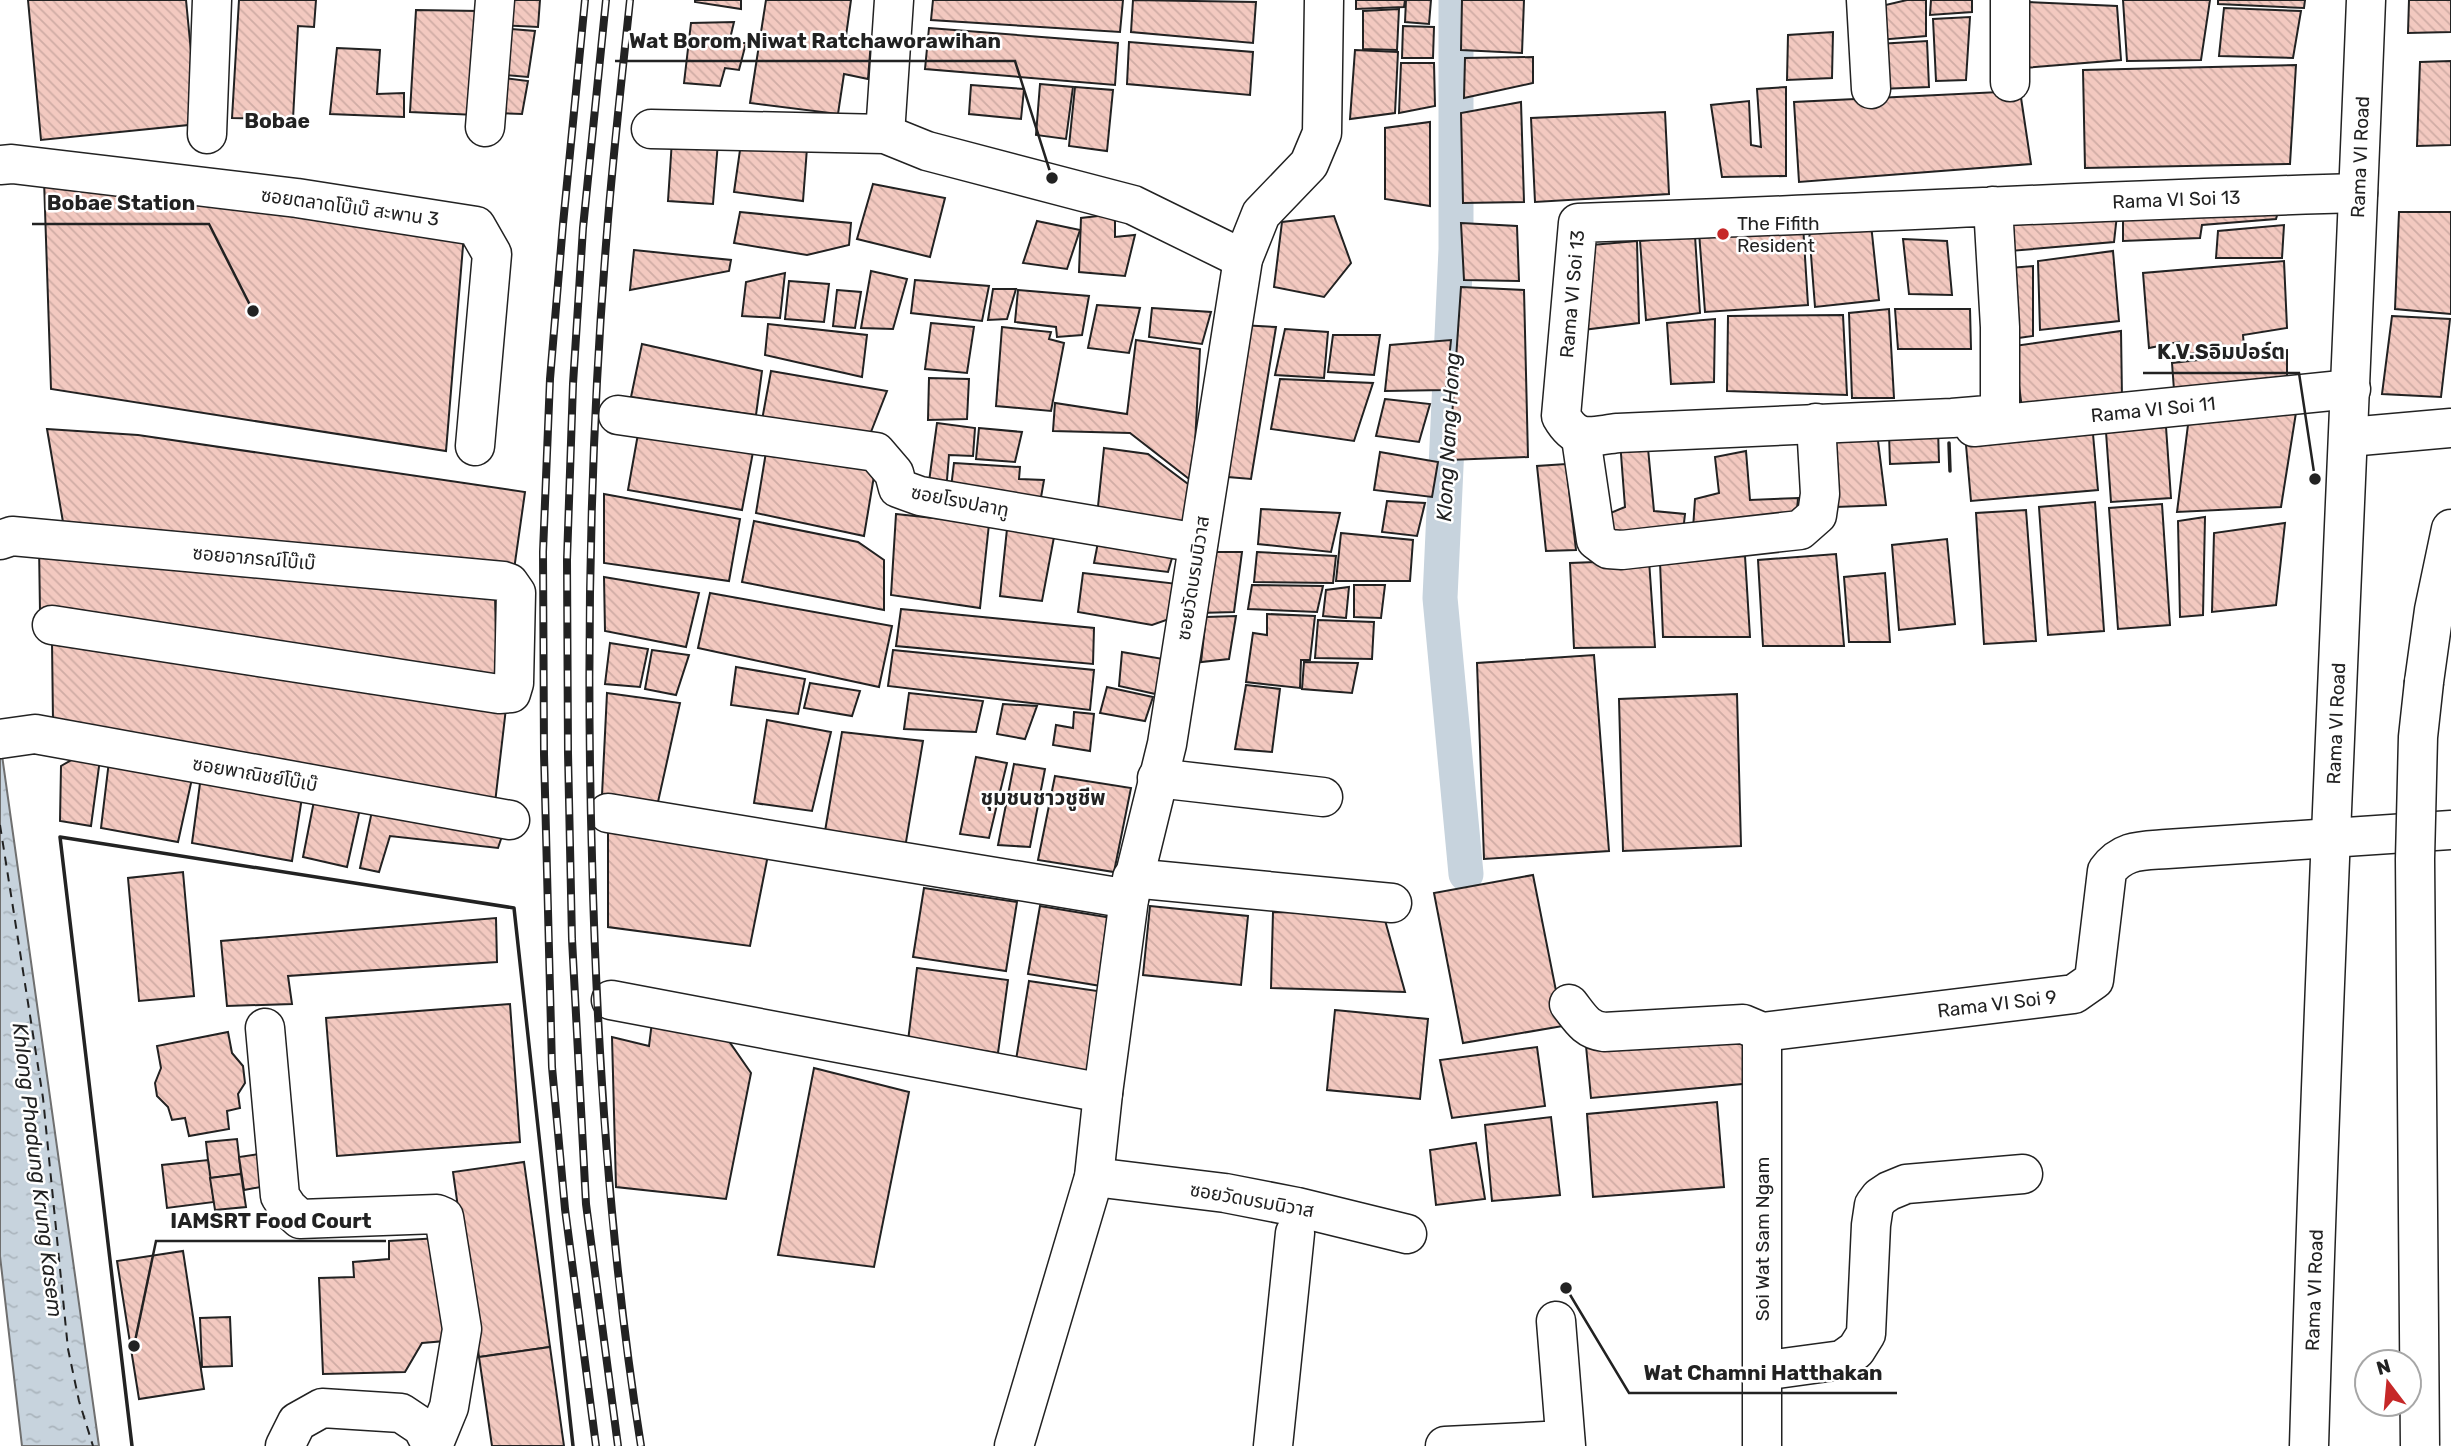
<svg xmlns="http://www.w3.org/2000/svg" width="2451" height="1446" viewBox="0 0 2451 1446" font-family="Rubik,'Noto Sans Thai',sans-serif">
	<defs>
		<pattern id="water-ripples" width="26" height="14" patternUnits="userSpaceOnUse" patternTransform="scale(1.75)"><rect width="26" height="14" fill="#c7d3dd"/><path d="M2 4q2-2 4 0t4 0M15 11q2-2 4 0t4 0" fill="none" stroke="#abb5bd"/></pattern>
		<pattern id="building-back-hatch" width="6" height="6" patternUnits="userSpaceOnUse" patternTransform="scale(1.75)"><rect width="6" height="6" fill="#f3c9c0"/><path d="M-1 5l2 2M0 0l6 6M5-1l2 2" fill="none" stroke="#d0aca5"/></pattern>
	</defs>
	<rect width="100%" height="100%" fill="#fff"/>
	<!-- water -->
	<path fill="url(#water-ripples)" stroke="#6f6f6f" stroke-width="2" d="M0,741L99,1446H22L0,1256Z"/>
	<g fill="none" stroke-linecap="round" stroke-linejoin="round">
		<!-- canal -->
		<path stroke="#c7d3dd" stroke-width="35" d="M1456,0V249L1440,598L1466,874"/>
		<!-- ferry -->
		<path stroke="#222" stroke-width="2" stroke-dasharray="9 7" stroke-linecap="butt" d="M0,825L43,1098L68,1349L79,1401L93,1446"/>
	</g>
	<!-- building -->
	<g fill="url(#building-back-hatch)" stroke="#222" stroke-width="2">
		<path d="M28,0H186L198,124L41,140Z"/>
		<path d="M239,0H316L314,27L298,26L293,119L232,118Z"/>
		<path d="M501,0H540L538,27L500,25Z"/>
		<path d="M695,0H741V9L695,2Z"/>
		<path d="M766,0H851L846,36L871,41L868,79L844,74L838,114L750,103Z"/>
		<path d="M933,0H1123L1120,32L931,20Z"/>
		<path d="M1133,0L1256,2L1253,43L1131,32Z"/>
		<path d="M1356,0H1405L1404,7L1356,9Z"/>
		<path d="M1406,0H1431L1429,24L1405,22Z"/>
		<path d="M1462,0H1524L1522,53L1461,50Z"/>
		<path d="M1907,0H1926V36L1878,40L1877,7Z"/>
		<path d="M1931,0H1972V12L1930,15Z"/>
		<path d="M2123,0H2210L2201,60L2127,61Z"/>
		<path d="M2218,0H2305L2304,8L2218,4Z"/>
		<path d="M2409,0H2451V32L2408,33Z"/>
		<path d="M2026,2L2117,6L2121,60L2024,68Z"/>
		<path d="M2224,8L2301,11L2293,58L2219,56Z"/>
		<path d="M1399,9L1397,50L1363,49V11Z"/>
		<path d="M416,10L479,11L476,115L410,112Z"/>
		<path d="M1970,17L1966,80L1936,81L1933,19Z"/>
		<path d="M734,22L729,43H746L739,70L725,68L720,86L684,83L691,23Z"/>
		<path d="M1403,26L1434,27L1433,58H1402Z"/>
		<path d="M497,28L535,31L528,77L494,74Z"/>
		<path d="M929,28L1118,43L1115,85L925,69Z"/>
		<path d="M1833,32L1832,78L1787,80L1788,35Z"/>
		<path d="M1927,41L1929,87L1880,89L1878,44Z"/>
		<path d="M1129,42L1253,52L1250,95L1127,84Z"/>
		<path d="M337,48L380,50L377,94L404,93V117L330,114Z"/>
		<path d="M1355,50L1398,52L1395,113L1350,119Z"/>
		<path d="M1533,57V83L1464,98L1465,58Z"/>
		<path d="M2451,61V145L2417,146L2420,62Z"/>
		<path d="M1401,63H1434L1435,106L1399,113Z"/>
		<path d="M2296,65L2290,164L2085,168L2083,70Z"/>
		<path d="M495,77L528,81L522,114L493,113Z"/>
		<path d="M1040,84L1073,87L1066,139L1036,135Z"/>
		<path d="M971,85L1024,89L1021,119L969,114Z"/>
		<path d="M1075,87L1113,90L1107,151L1069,146Z"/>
		<path d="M1786,87V176L1722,177L1711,105L1749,101L1751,145L1761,147L1757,89Z"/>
		<path d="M2020,91L2031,164L1799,182L1794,102Z"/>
		<path d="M1521,102L1524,202L1463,203L1461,113Z"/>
		<path d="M1665,112L1669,194L1535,202L1531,118Z"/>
		<path d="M1430,122V206L1385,199V128Z"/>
		<path d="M672,140L718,142L713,204L668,201Z"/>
		<path d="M741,143L807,148L803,201L734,192Z"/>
		<path d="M44,180L464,234L446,451L51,389Z"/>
		<path d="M873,184L945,198L930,257L857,239Z"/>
		<path d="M2280,205L2276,219L2202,225L2200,238L2123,241V214Z"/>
		<path d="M740,212L851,223L849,245L807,255L734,243Z"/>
		<path d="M2399,212H2451V314L2395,309Z"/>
		<path d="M1115,214V237L1135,235L1125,276L1079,272L1081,218Z"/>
		<path d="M2117,215L2114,242L2010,251L2008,219Z"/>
		<path d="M1334,216L1351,263L1324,297L1274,287L1282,222Z"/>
		<path d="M1037,221L1080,230L1067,269L1023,263Z"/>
		<path d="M1461,223L1517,226L1519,281L1464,280Z"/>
		<path d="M1871,224L1879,300L1815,307L1809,229Z"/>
		<path d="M1803,225L1808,305L1705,312L1699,232Z"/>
		<path d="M2284,225L2282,258H2216L2218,231Z"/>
		<path d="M1695,236L1700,313L1646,320L1640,241Z"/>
		<path d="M1903,239L1947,241L1952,295L1909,294Z"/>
		<path d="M1637,241L1639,323L1574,331L1580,246Z"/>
		<path d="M634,250L731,260L729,271L630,290Z"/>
		<path d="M2113,251L2119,321L2040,330L2038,261Z"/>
		<path d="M2284,261L2287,328L2243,335L2244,347L2181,355L2179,342L2149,348L2143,273Z"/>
		<path d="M2033,266V336L2011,339L2010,268Z"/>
		<path d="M871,271L907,279L893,329L861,328Z"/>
		<path d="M785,273L780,318L742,316L746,282Z"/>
		<path d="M915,280L989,286L982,321L911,313Z"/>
		<path d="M789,281L829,284L824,322L785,319Z"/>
		<path d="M1461,287L1524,290L1528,457L1449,460Z"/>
		<path d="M993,289H1016L1007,319L988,320Z"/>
		<path d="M837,290L861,292L855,328L833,326Z"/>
		<path d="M1018,290L1089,296L1082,335L1057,337L1056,327L1015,322Z"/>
		<path d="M1097,305L1140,308L1129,353L1088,348Z"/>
		<path d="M1152,308L1211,312L1202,344L1149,337Z"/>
		<path d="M1889,309L1894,398H1852L1849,313Z"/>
		<path d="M1895,309H1970L1971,349H1898Z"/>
		<path d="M1843,315L1847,395L1727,391L1728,316Z"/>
		<path d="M2392,316L2450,319L2441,397L2382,394Z"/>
		<path d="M1715,319L1714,382L1671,384L1667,323Z"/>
		<path d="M931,323L974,327L967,373L925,369Z"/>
		<path d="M768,324L867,335L862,377L765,355Z"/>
		<path d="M1240,325L1276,327L1251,479L1216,476Z"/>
		<path d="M1002,327L1051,332L1049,339L1064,343L1051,411L996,406Z"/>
		<path d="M1285,329L1328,332L1324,378L1275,375Z"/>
		<path d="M2121,331L2122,398L2022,409L2014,346Z"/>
		<path d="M1333,335H1380L1374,375L1328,372Z"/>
		<path d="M1136,340L1200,349L1193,482L1130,433L1053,431L1055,403L1127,414Z"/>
		<path d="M1451,340L1446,390L1385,391L1390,345Z"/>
		<path d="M642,344L762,371L756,415L631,397Z"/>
		<path d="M2287,350V380L2174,390L2172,363Z"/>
		<path d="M771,371L887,391L869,437L762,420Z"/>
		<path d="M929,378L969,379L967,419L928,420Z"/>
		<path d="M1280,379L1373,383L1354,441L1271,429Z"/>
		<path d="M1385,399L1430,404L1419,442L1376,436Z"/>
		<path d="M2298,400L2281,507L2177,512L2190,409Z"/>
		<path d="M937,423L975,428L973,456L949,455L946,492L928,489Z"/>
		<path d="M2166,427L2171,498L2111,502L2106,432Z"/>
		<path d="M979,428L1022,432L1015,462L976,459Z"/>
		<path d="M47,429L138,435L525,492L513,577L63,522Z"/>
		<path d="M1938,429L1939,462L1890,464L1889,434Z"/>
		<path d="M1877,433L1886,505L1836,507L1834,438Z"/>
		<path d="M638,434L753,452L742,510L628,490Z"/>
		<path d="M2093,434L2098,490L1971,501L1966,445Z"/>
		<path d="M1647,438L1654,511L1685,514L1683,532L1607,536L1603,516L1625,507L1620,441Z"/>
		<path d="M1104,448L1148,454L1192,487L1187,531L1097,516Z"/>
		<path d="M1746,451L1750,500L1798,498L1796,522L1693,529L1695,499L1719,493L1715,457Z"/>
		<path d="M766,452L875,470L864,536L756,513Z"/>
		<path d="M1380,452L1438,462L1432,497L1374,490Z"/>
		<path d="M954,463L1020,467L1019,479L1044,480L1039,509L950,496Z"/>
		<path d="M1566,464L1576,550L1546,551L1537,466Z"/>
		<path d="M604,494L740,519L729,581L604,563Z"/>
		<path d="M1387,501L1425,503L1417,536L1382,532Z"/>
		<path d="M2095,502L2104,631L2048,635L2039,507Z"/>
		<path d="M2162,504L2170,625L2118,629L2109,508Z"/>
		<path d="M1261,509L1340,513L1331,552L1258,544Z"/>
		<path d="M2026,510L2036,641L1984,644L1976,513Z"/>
		<path d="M896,514L989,524L980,608L891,595Z"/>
		<path d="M2205,517L2203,615L2180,617L2178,521Z"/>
		<path d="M754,521L858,542L884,560V610L742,582Z"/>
		<path d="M2285,523L2276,605L2212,612L2214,533Z"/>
		<path d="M1007,529L1054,537L1042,601L1000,596Z"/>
		<path d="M1341,533L1413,540L1410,581H1336Z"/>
		<path d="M1099,537L1176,544L1168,572L1094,563Z"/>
		<path d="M1947,539L1955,624L1899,630L1892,545Z"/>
		<path d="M39,545L495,595L497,681L40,612Z"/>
		<path d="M1207,552H1242L1234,612L1199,613Z"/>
		<path d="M1257,552L1336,556L1333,583L1254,582Z"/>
		<path d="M1836,554L1844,646H1763L1758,560Z"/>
		<path d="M1745,556L1750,637H1663L1660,562Z"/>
		<path d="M1649,560L1655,647L1574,648L1570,563Z"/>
		<path d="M1083,573L1178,584L1172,618L1152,625L1078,612Z"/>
		<path d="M1885,573L1890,642H1849L1844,577Z"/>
		<path d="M604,577L699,593L686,647L605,631Z"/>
		<path d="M1252,585L1323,586L1317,612L1248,609Z"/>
		<path d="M1354,585H1385L1381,618L1354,617Z"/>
		<path d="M1349,587L1346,618L1323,616L1326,590Z"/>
		<path d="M710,593L892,626L879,687L698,648Z"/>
		<path d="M901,609L1094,628L1093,664L896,646Z"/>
		<path d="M1267,614L1315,616L1310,660H1301L1300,688L1246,682L1253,633L1267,635Z"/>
		<path d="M1236,616L1229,659L1201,662L1206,617Z"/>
		<path d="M1318,620L1374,622L1372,659L1315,658Z"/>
		<path d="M52,642L506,708L495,803L53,721Z"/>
		<path d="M610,643L648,649L640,687L605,684Z"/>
		<path d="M652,650L689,655L676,695L645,689Z"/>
		<path d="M893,650L1094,670L1090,710L888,686Z"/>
		<path d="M1122,652L1169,660L1160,695L1119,686Z"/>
		<path d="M1594,655L1609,851L1484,859L1477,663Z"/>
		<path d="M1304,662L1358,663L1352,693L1302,689Z"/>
		<path d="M736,667L805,679L798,714L731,705Z"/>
		<path d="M810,683L860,691L852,716L804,708Z"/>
		<path d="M1246,685L1280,689L1272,752L1235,749Z"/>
		<path d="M1107,687L1153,697L1145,721L1100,713Z"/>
		<path d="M607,693L680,703L658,802L602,795Z"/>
		<path d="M909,693L983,701L976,732L904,729Z"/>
		<path d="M1737,694L1741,846L1623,851L1619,699Z"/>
		<path d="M1003,704L1037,706L1025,739L997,734Z"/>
		<path d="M1074,712L1094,714L1090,751L1053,745L1056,725L1073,728Z"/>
		<path d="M767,720L831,732L812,811L754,803Z"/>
		<path d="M842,732L923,741L905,848L824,837Z"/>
		<path d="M82,754L100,759L91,826L60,821L61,766Z"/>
		<path d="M976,757L1007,763L989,838L960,834Z"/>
		<path d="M109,761L193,774L178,842L101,828Z"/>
		<path d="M1014,764L1045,769L1030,847L998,845Z"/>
		<path d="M201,776L303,791L292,861L192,843Z"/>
		<path d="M1055,776L1131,788L1114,872L1038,860Z"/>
		<path d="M315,796L361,804L347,867L303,857Z"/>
		<path d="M372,811L504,830L498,848L390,836L379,872L360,868Z"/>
		<path d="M608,832L768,855L750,946L608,927Z"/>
		<path d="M183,872L194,996L139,1001L128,878Z"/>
		<path d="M1533,875L1563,1026L1463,1043L1434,893Z"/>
		<path d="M924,888L1017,902L1006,971L913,957Z"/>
		<path d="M1040,906L1118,919L1107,987L1028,974Z"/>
		<path d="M1150,906L1248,916L1241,985L1143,975Z"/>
		<path d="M1273,912L1383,913L1405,992L1271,988Z"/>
		<path d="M496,918L497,962L288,976L292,1004L227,1006L221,941Z"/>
		<path d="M917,968L1008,980L998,1053L908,1041Z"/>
		<path d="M1029,981L1111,993L1098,1073L1016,1060Z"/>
		<path d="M510,1004L520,1142L337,1156L326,1018Z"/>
		<path d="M1335,1010L1428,1019L1420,1099L1327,1090Z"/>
		<path d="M652,1022L726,1037L751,1073L726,1199L616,1187L612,1037L649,1046Z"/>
		<path d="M1748,1030L1753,1083L1591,1098L1586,1046Z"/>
		<path d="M228,1032L232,1053L243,1066L245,1083L238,1094L240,1108L227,1111L229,1129L189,1136L185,1118L172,1120L168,1107L157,1096L155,1083L161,1068L157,1046Z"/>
		<path d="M1537,1047L1545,1106L1452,1118L1440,1060Z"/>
		<path d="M814,1068L909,1092L874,1267L778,1255Z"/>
		<path d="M1717,1102L1724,1187L1593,1197L1587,1114Z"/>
		<path d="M1551,1117L1560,1195L1492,1201L1485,1125Z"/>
		<path d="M237,1139L241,1174L210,1178L206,1142Z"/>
		<path d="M1476,1143L1485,1199L1436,1205L1430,1150Z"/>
		<path d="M266,1153L271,1185L244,1190L239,1157Z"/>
		<path d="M208,1160L214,1202L167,1208L162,1165Z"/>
		<path d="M524,1162L550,1347L479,1357L453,1172Z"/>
		<path d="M241,1174L246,1207L215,1210L210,1178Z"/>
		<path d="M439,1238L445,1341L422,1343L405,1372L323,1374L319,1278L354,1277L353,1262L389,1259V1241Z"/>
		<path d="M183,1251L204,1389L139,1399L117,1261Z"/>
		<path d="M230,1317L232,1366L202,1367L200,1318Z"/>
		<path d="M550,1347L564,1446H492L479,1357Z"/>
	</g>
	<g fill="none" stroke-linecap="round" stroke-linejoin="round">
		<!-- minor casing -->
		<g stroke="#222" stroke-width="41">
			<g id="minor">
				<path d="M1866,0L1871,89"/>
				<path d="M2010,0V82"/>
				<path d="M485,127L495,0"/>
				<path d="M651,129L885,134L927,151L1133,205L1243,259"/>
				<path d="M207,134L212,0"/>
				<path d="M885,134L894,0"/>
				<path d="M0,165L12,164L297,198L476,226L492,254L475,446"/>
				<path id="s1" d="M1993,206L2000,327V414L1952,418L1618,433C1590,436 1577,444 1561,416L1578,223C1838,215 2098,200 2358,193"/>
				<path d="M618,415L876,452L894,473L898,488L920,496L1198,543"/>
				<path id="s2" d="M1974,427L2351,389"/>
				<path d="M2349,437L2451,428"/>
				<path d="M1581,438L1596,540L1608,549L1622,550L1800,530L1817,515L1820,494L1816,423"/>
				<path d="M0,540L12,536L503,581L509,583L516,593L514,683L511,693L499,694L52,625"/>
				<path d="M0,739L35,734L510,820"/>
				<path d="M1157,778L1323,797"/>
				<path d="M608,813L1129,899"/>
				<path d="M1132,878L1392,903"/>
				<path d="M611,1000L1103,1093"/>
				<path id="s3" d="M1569,1004C1580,1018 1586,1030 1604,1032L1743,1024L1762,1032L2074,994L2094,980L2107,871C2123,849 2142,851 2167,849L2451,830"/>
				<path d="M265,1028L280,1196L288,1208L300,1219L437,1214L444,1217L462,1329L449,1407L433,1446"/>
				<path d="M1094,1177L1225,1193L1297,1207L1407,1234"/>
				<path d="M1556,1321L1566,1446"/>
				<path d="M1762,1371L1842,1360L1856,1350L1866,1334L1871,1225L1874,1205L1880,1197L1889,1191L1906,1184L2023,1174"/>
				<path d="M285,1446L297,1422L322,1408L401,1413L422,1427L432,1446"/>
				<path d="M1014,1446L1094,1177L1103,1093L1129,899L1167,744L1243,259L1261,214L1309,164L1322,133L1324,0"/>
				<path d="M1273,1446L1295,1233"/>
				<path d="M1445,1446L1565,1440"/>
				<path d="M1762,1446V1032"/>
			</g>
		</g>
		<!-- major casing -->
		<g stroke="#222" stroke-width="41">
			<g id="major">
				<path id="s4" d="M2309,1446C2323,964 2347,482 2366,0"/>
			</g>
		</g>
		<!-- highway casing -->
		<g stroke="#222" stroke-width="41">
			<path id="highway" d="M2424,682L2434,610L2451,529"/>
		</g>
		<!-- minor -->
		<use href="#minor" stroke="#fff" stroke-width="38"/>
		<!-- major -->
		<use href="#major" stroke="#fff" stroke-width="38"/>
		<!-- highway -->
		<use href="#highway" stroke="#fff" stroke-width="38"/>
		<!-- rail casing -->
		<g stroke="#222" stroke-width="8">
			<g id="rail">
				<path d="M585,0L563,224L550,379L543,552L544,754L552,1067L565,1209L596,1446"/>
				<path d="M606,0L583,228L573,384L567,560L568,753L572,939L586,1204L618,1446"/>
				<path d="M630,0C622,77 613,155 607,232C590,440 586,649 592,858C597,1056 610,1251 641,1446"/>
			</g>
		</g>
		<!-- rail -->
		<use href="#rail" stroke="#fff" stroke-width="5" stroke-dasharray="16" stroke-linecap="butt"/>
		<!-- highway-bridge casing -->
		<g stroke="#222" stroke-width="41" stroke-linecap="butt">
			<path id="highway-bridge" d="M2420,1446L2415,859L2418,737L2424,682"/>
		</g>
		<!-- highway-bridge -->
		<use href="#highway-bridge" stroke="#fff" stroke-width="38"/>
		<!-- wall -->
		<g stroke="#222" stroke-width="3.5">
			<path d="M1949,443L1950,471"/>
			<path d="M132,1446L60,837L514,908L573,1446"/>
		</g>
	</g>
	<!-- markers -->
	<circle fill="#c62828" stroke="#fff" stroke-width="2.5" cx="1723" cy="234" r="7"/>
	<g text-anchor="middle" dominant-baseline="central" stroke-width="5" stroke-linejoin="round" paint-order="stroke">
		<!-- street labels -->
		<g font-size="19" fill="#222" stroke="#fff">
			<text stroke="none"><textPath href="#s4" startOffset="1290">Rama VI Road</textPath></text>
			<text stroke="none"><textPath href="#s1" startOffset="1449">Rama VI Soi 13</textPath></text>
			<text transform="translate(350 207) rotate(8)">ซอยตลาดโบ๊เบ๊ สะพาน 3</text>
			<text stroke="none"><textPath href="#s1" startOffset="779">Rama VI Soi 13</textPath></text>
			<text stroke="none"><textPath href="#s2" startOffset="180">Rama VI Soi 11</textPath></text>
			<text transform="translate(960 501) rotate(11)">ซอยโรงปลาทู</text>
			<text transform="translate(254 558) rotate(5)">ซอยอาภรณ์โบ๊เบ๊</text>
			<text transform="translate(1193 578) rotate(-81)">ซอยวัดบรมนิวาส</text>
			<text stroke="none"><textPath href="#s4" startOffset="723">Rama VI Road</textPath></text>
			<text transform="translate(255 774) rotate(10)">ซอยพาณิชย์โบ๊เบ๊</text>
			<text stroke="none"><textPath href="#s3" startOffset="443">Rama VI Soi 9</textPath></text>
			<text transform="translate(1252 1200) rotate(10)">ซอยวัดบรมนิวาส</text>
			<text transform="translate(1762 1239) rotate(-90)">Soi Wat Sam Ngam</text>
			<text stroke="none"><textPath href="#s4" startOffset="156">Rama VI Road</textPath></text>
		</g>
		<!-- poi labels -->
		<g font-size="19" fill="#222" stroke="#fff" text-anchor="start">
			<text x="1737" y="223">The Fifith<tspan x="1737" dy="22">Resident</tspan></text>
		</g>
		<!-- neighbourhood labels -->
		<g font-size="21" font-weight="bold" fill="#222" stroke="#fff">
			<text x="277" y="120">Bobae</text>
			<text x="1043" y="797">ชุมชนชาวชูชีพ</text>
		</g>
		<!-- water labels -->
		<g font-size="21" font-style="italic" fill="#222" stroke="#fff">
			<text transform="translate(1448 437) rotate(-87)">Klong Nang Hong</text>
			<text transform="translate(38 1170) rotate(83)">Khlong Phadung Krung Kasem</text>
		</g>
	</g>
	<!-- callouts -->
	<path fill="none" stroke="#222" stroke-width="2.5" d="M1052 178L1015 61H615M253 311L209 224H32M2315 479L2299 373H2143M134 1346L156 1241H386M1566 1288L1629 1393H1897"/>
	<g fill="#222" stroke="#fff" stroke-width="2.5">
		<circle cx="1052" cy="178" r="7"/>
		<circle cx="253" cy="311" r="7"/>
		<circle cx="2315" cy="479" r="7"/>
		<circle cx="134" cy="1346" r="7"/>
		<circle cx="1566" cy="1288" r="7"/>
	</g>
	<g font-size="21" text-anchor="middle" font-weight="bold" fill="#222" stroke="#fff" stroke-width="5" stroke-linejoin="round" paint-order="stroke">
		<text x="815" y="48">Wat Borom Niwat Ratchaworawihan</text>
		<text x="121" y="210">Bobae Station</text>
		<text x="2221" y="359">K.V.Sอิมปอร์ต</text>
		<text x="271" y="1228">IAMSRT Food Court</text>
		<text x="1763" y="1380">Wat Chamni Hatthakan</text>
	</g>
	<!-- north arrow -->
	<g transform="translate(2388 1383) rotate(344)"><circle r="33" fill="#ffffff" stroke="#a7a7a7" stroke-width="2"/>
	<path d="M0-5L12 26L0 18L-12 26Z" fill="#c62828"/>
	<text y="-10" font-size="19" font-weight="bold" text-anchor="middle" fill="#222222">N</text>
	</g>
</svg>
